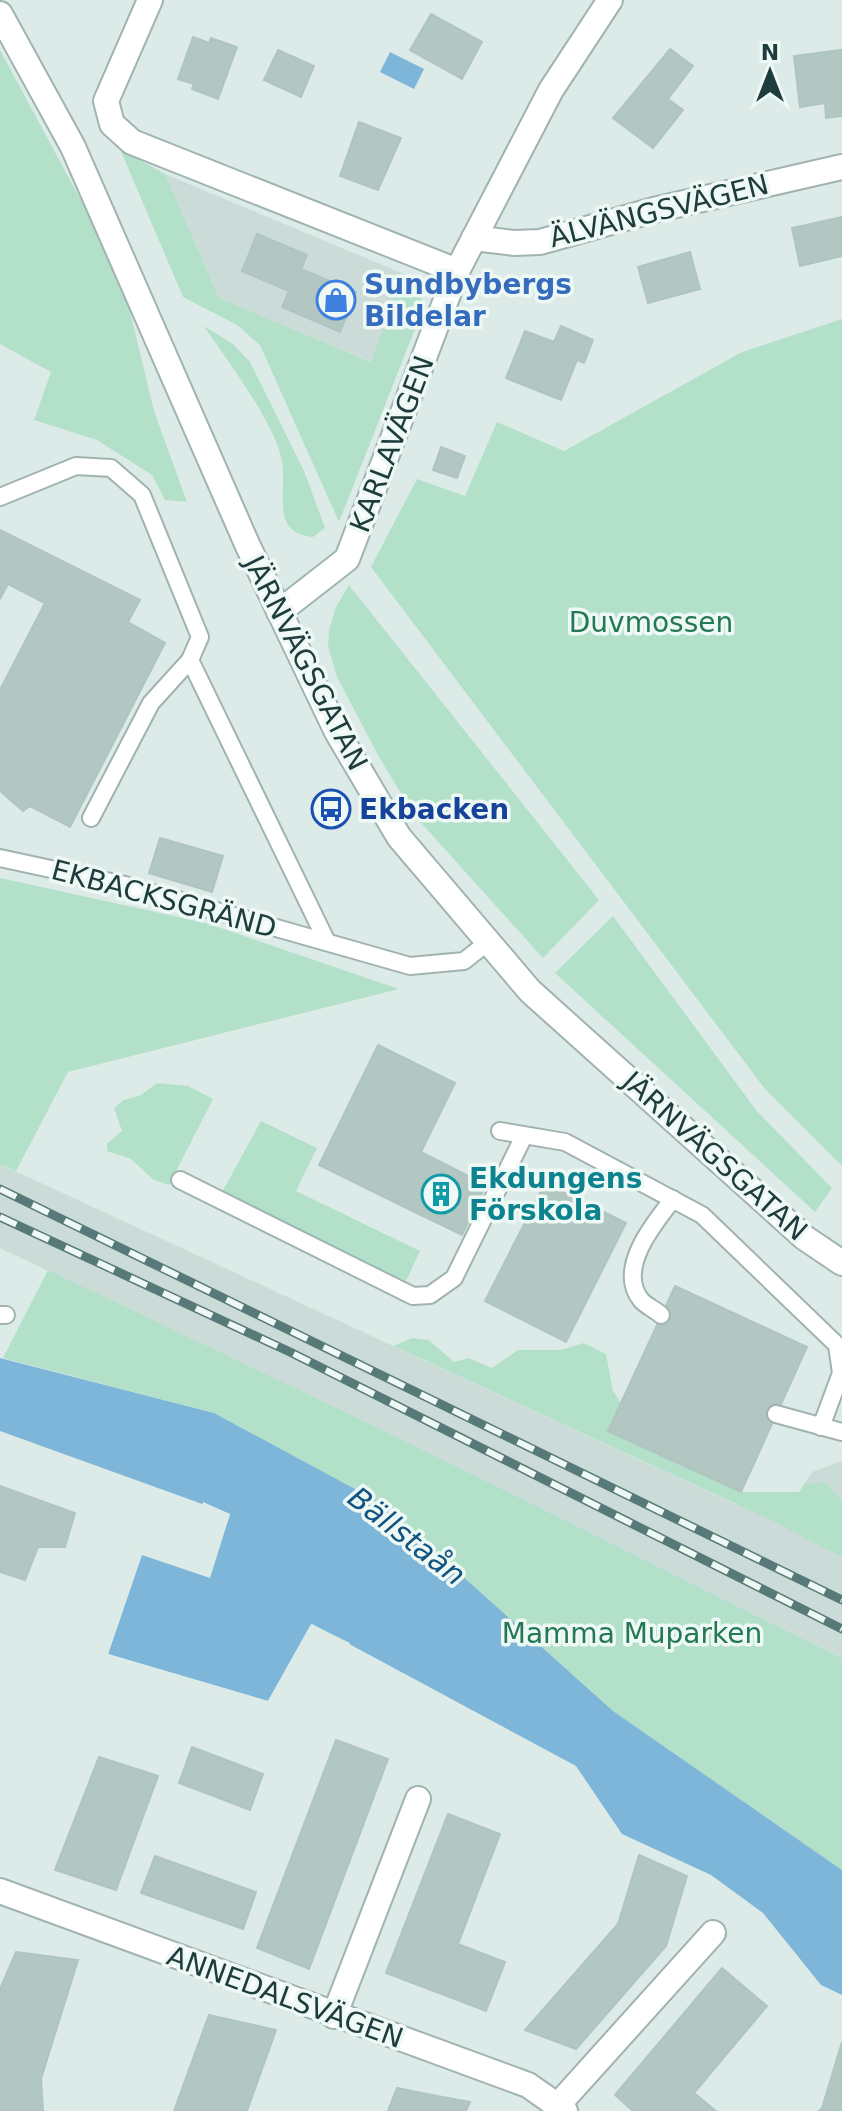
<svg xmlns="http://www.w3.org/2000/svg" width="842" height="2111" viewBox="0 0 842 2111" font-family="'DejaVu Sans',sans-serif">
	<rect width="100%" height="100%" fill="#ddebe8"/>
	<!-- built -->
	<g fill="#cbdbd7">
		<path d="M165,174L404,274L372,362L219,298Z"/>
		<path d="M0,1164L735,1504L741,1492H799L812,1472L842,1461V1658L395,1436L0,1248Z"/>
	</g>
	<!-- green -->
	<g fill="#b3e0c9">
		<path d="M0,50L92,221L129,307L154,411L187,502L165,500L152,475L97,440L34,420L51,372L0,344Z"/>
		<path d="M120,149L165,174L219,298L371,362L404,274L415,281L424,306L339,522L260,345L237,325L183,297Z"/>
		<path d="M842,319V1166L765,1089L371,567L417,479L465,496L497,422L564,451L742,352Z"/>
		<path d="M204,326L233,344L250,362L304,471L325,528L313,537C270,533 287,493 282,462C276,424 226,359 204,326Z"/>
		<path d="M349,585L599,900L543,958L414,815L378,755L337,677L328,646L329,630L336,607Z"/>
		<path d="M0,878L206,923L399,989L68,1072L16,1171L0,1164Z"/>
		<path d="M613,916L756,1110L832,1188L815,1212L555,973Z"/>
		<path d="M157,1083L188,1086L213,1099L169,1185L154,1180L131,1159L107,1151V1144L122,1131L114,1108L124,1100L141,1095Z"/>
		<path d="M261,1121L317,1148L296,1191L420,1251L406,1281L221,1194Z"/>
		<path d="M48,1270L395,1436L842,1658V1870L613,1711L381,1503L214,1413L3,1358Z"/>
		<path d="M412,1338L429,1340L454,1362L469,1358L492,1368L518,1350H560L584,1343L606,1354L613,1391L621,1403L608,1430L741,1492H799L805,1484L825,1482L842,1501V1557L773,1521L394,1346Z"/>
	</g>
	<!-- water -->
	<g fill="#7db6d8">
		<path d="M390,52L424,69L414,89L380,72Z"/>
		<path d="M0,1358L214,1413L381,1503L613,1711L842,1870V1995L821,1985L763,1913L711,1875L622,1834L576,1766L312,1624L268,1701L108,1654L142,1554L209,1577L230,1514L0,1431Z"/>
	</g>
	<!-- pier -->
	<path fill="#ddebe8" d="M203,1502L230,1514L210,1578L142,1555L108,1654L268,1701L311,1624L350,1643L348,1647L313,1629L270,1705L104,1655L140,1551L207,1573L225,1516L202,1506Z"/>
	<!-- building -->
	<g fill="#b2c6c2" stroke="#afc5c1" stroke-width="2">
		<path d="M431,14L482,42L462,79L410,50Z"/>
		<path d="M193,37L209,43L211,38L237,47L218,99L192,89L194,84L178,79Z"/>
		<path d="M670,49L693,66L668,99L683,110L653,148L613,118Z"/>
		<path d="M278,50L314,66L301,97L264,80Z"/>
		<path d="M841,50L842,116L826,118L825,103L800,107L794,56Z"/>
		<path d="M359,122L401,138L378,190L340,176Z"/>
		<path d="M842,217V256L800,266L792,228Z"/>
		<path d="M257,234L307,255L301,269L356,292L340,332L282,307L289,291L242,271Z"/>
		<path d="M690,252L700,289L648,303L638,267Z"/>
		<path d="M561,326L593,340L584,363L577,360L561,400L506,378L525,331L554,342Z"/>
		<path d="M441,447L465,456L457,478L433,470Z"/>
		<path d="M0,530L140,600L128,622L165,643L70,827L30,806L23,811L0,791V690L45,603L8,584L0,599Z"/>
		<path d="M160,838L223,856L212,892L149,873Z"/>
		<path d="M378,1045L455,1083L396,1203L319,1165Z"/>
		<path d="M421,1152L486,1185L462,1235L396,1203Z"/>
		<path d="M545,1183L626,1223L566,1342L485,1301Z"/>
		<path d="M675,1286L807,1347L741,1492L608,1431Z"/>
		<path d="M0,1486L75,1513L65,1547H38L25,1580L0,1572Z"/>
		<path d="M336,1740L388,1759L309,1969L257,1948Z"/>
		<path d="M192,1747L263,1774L250,1810L179,1783Z"/>
		<path d="M99,1757L158,1776L116,1890L55,1870Z"/>
		<path d="M448,1814L500,1834L458,1944L505,1962L486,2011L386,1973Z"/>
		<path d="M639,1855L687,1876L666,1946L576,2049L525,2030L618,1924Z"/>
		<path d="M155,1856L256,1892L243,1929L141,1893Z"/>
		<path d="M16,1952L78,1960L41,2079L43,2111H0V1989Z"/>
		<path d="M722,1968L767,2006L694,2093L716,2111H633L615,2095Z"/>
		<path d="M209,2015L276,2030L247,2111H174Z"/>
		<path d="M842,2042V2111H819L822,2108Z"/>
		<path d="M397,2088L432,2095L470,2102L466,2111H388Z"/>
	</g>
	<g fill="none" stroke-linecap="round" stroke-linejoin="round">
		<!-- service casing -->
		<g stroke="#a0b3b1" stroke-width="20">
			<g id="service">
				<path d="M0,497L76,466L111,468L142,495L200,637L190,660L327,942"/>
				<path d="M91,818L151,703L190,660"/>
				<path d="M0,858L125,885L410,966L464,961L488,942"/>
				<path d="M500,1131L565,1142L702,1215L837,1345L841,1373L821,1427"/>
				<path d="M180,1180L413,1296L430,1295L454,1278L524,1136"/>
				<path d="M0,1315H6"/>
				<path d="M661,1315C656,1310 646,1306 641,1300C616,1269 654,1223 673,1199"/>
				<path d="M776,1414L842,1432"/>
			</g>
		</g>
		<!-- minor casing -->
		<g stroke="#a0b3b1" stroke-width="28">
			<g id="minor">
				<path d="M150,0L106,101L112,124L132,142L457,271"/>
				<path d="M474,238L514,243L540,242L654,210L842,167"/>
				<path d="M279,612L347,559L457,271L551,90L610,0"/>
				<path d="M0,1891L528,2085L565,2111"/>
				<path d="M334,2016L418,1799"/>
				<path d="M558,2105L713,1933"/>
			</g>
		</g>
		<!-- tertiary casing -->
		<g stroke="#a0b3b1" stroke-width="28">
			<path id="tertiary" d="M0,14L73,147L247,544L337,732L399,837L530,991L805,1238L842,1263"/>
		</g>
		<!-- service -->
		<use href="#service" stroke="#fff" stroke-width="16"/>
		<!-- minor -->
		<use href="#minor" stroke="#fff" stroke-width="24"/>
		<!-- tertiary -->
		<use href="#tertiary" stroke="#fff" stroke-width="24"/>
		<!-- rail casing -->
		<g stroke="#577977" stroke-width="9">
			<g id="rail">
				<path d="M0,1189L842,1600"/>
				<path d="M0,1217L290,1352L842,1629"/>
			</g>
		</g>
		<!-- rail -->
		<use href="#rail" stroke="#eef8f5" stroke-width="6" stroke-dasharray="18" stroke-linecap="butt"/>
	</g>
	<!-- icons -->
	<defs>
		<g id="shop-ring" transform="scale(2)"><circle r="9.5" fill="#eef8f5" stroke="#3f7fe0" stroke-width="1.5"/><path d="M-5-2.5h2.3a2.7 3.5 0 0 1 5.4 0H5L5.5 6h-11ZM-1.5-2.5h3a1.5 2.3 0 0 0-3 0Z" fill="#3f7fe0"/></g>
		<g id="bus-ring" transform="scale(2)"><circle r="9.5" fill="#eef8f5" stroke="#1a4fb4" stroke-width="1.5"/><path d="M-5-6H5V4H4V6H2V4H-2V6H-4V4H-5ZM-3.5-4V0h7V-4ZM-3.5 1.2v1.5H-2V1.2ZM2 1.2v1.5H3.5V1.2Z" fill="#1a4fb4"/></g>
		<g id="building-ring" transform="scale(2)"><circle r="9.5" fill="#eef8f5" stroke="#0f9aa8" stroke-width="1.5"/><path d="M-4-6H4V6H1V3H-1V6H-4ZM-2.5-4.3h1.7v1.8h-1.7ZM.8-4.3h1.7v1.8H.8ZM-2.5-1h1.7V.8h-1.7ZM.8-1h1.7V.8H.8Z" fill="#0f9aa8"/></g>
	</defs>
	<g fill-rule="evenodd">
		<use href="#shop-ring" x="336" y="300"/>
		<use href="#bus-ring" x="331" y="809"/>
		<use href="#building-ring" x="441" y="1194"/>
	</g>
	<g text-anchor="middle" dominant-baseline="central" stroke-width="7" stroke-linejoin="round" paint-order="stroke">
		<!-- street labels -->
		<g font-size="28" fill="#1d3c3b" stroke="#eef8f5">
			<text transform="translate(659 211) rotate(-14)">ÄLVÄNGSVÄGEN</text>
			<text transform="translate(392 444) rotate(-69)">KARLAVÄGEN</text>
			<text transform="translate(306 663) rotate(63)">JÄRNVÄGSGATAN</text>
			<text transform="translate(164 899) rotate(15)">EKBACKSGRÄND</text>
			<text transform="translate(715 1156) rotate(42)">JÄRNVÄGSGATAN</text>
			<text transform="translate(285 1997) rotate(20)">ANNEDALSVÄGEN</text>
		</g>
		<!-- shop labels -->
		<g font-size="28" font-weight="bold" fill="#366cbe" stroke="#eef8f5" text-anchor="start">
			<text x="364" y="284">Sundbybergs<tspan x="364" dy="32">Bildelar</tspan></text>
		</g>
		<!-- park labels -->
		<g font-size="28" fill="#237856" stroke="#eef8f5">
			<text x="651" y="622">Duvmossen</text>
			<text x="632" y="1633">Mamma Muparken</text>
		</g>
		<!-- transit labels -->
		<g font-size="28" font-weight="bold" fill="#164399" stroke="#eef8f5" text-anchor="start">
			<text x="359" y="809">Ekbacken</text>
		</g>
		<!-- culture labels -->
		<g font-size="28" font-weight="bold" fill="#0d838f" stroke="#eef8f5" text-anchor="start">
			<text x="469" y="1178">Ekdungens<tspan x="469" dy="32">Förskola</tspan></text>
		</g>
		<!-- water labels -->
		<g font-size="30" font-style="italic" fill="#11547f" stroke="#eef8f5">
			<text transform="translate(407 1536) rotate(38)">Bällstaån</text>
		</g>
	</g>
	<!-- north arrow -->
	<g transform="translate(770 72)" stroke="#eef8f5" stroke-width="6" paint-order="stroke">
	<path d="M0-6L14 30L0 20L-14 30Z" fill="#1d3c3b"/>
	<text y="-12" font-size="22" font-weight="bold" text-anchor="middle" fill="#1d3c3b">N</text>
	</g>
</svg>
